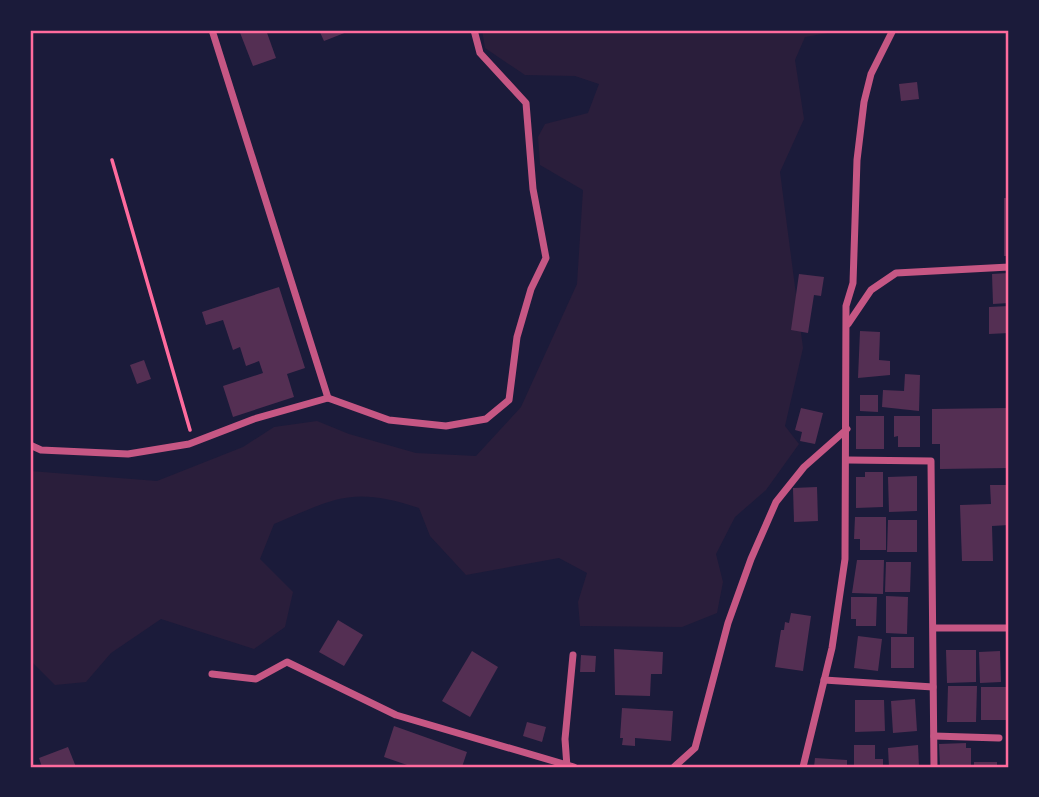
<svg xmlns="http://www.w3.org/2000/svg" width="1039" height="797" viewBox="0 0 1039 797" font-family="'Fira Sans',sans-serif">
	<rect width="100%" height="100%" fill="#1b1b3a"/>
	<!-- green -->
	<path fill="#2a1e3b" d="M482,30H845L805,37L795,60L804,119L780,172L803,348L785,426L799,444L766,490L735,517L716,554L723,582L717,613L682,627L580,626L578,602L587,573L559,558L466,575L430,536L419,508C352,486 336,498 274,524L260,559L293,592L285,627L254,649L161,619L111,653L86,682L55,685L30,660V471L157,481L243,447L274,427L317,421L349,434L416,453L476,456L521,407L577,284L583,190L540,165L538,137L545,124L588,113L599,84L575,76L525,75L485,48Z"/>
	<!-- building -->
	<g fill="#542f53">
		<path d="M239,30H266L276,58L253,66Z"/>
		<path d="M319,30H352L324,41Z"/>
		<path d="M917,82L919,99L901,101L899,84Z"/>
		<rect x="1004" y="198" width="5" height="58"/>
		<path d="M1009,273V303L993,304L992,274Z"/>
		<path d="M799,274L824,277L821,296L814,295L808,333L791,330Z"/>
		<path d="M279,287L305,368L287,374L294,397L233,417L223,386L263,373L259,361L246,366L240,347L233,350L223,320L206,325L202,312Z"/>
		<path d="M1009,306V333L989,334V307Z"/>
		<path d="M860,331L880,332L879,360L890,361V375L858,378Z"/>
		<path d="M144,360L151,379L137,384L130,365Z"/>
		<path d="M905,374L920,375L919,411L882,407L883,390L904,391Z"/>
		<path d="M860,395H878V412L860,411Z"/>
		<path d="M801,408L823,413L815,444L800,441L802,432L795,430Z"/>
		<path d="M1009,408V468L940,469V444H932V409Z"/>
		<rect x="856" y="416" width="28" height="33"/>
		<path d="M894,416H920V447H898V436L894,437Z"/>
		<path d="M865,472H883V507L856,508V477H865Z"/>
		<path d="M917,476V511L889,512L888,477Z"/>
		<path d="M990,485H1009V525L992,526L993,561H962L960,505L991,504Z"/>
		<path d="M817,487L818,521L794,522L793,488Z"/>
		<path d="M855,517H886V550H860V539H854Z"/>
		<path d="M888,520H917V552H887Z"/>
		<path d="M857,560H884L883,594L852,593Z"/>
		<path d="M886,562H911L910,592H885Z"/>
		<path d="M886,596L908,597L907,634L886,633Z"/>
		<path d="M851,597H877L876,626H856V619H851Z"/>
		<path d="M791,613L811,616L803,671L775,667L781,630H784L785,622L789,623Z"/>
		<path d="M338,620L363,635L344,666L319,652Z"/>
		<path d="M858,636L882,639L878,671L854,668Z"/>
		<rect x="891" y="637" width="23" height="31"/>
		<path d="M614,649L663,652L662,674H651L650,696L615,695Z"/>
		<path d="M946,650H976V682L947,683Z"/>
		<path d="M472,651L498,667L470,717L442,701Z"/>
		<path d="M1000,651L1001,682L980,683L979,652Z"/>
		<path d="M581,655L596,656L595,672H580Z"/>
		<path d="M948,686H977L976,722H947Z"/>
		<rect x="981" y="687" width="28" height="33"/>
		<path d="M915,699L917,731L893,733L891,701Z"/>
		<path d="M855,700H884L885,731L855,732Z"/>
		<path d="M622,708L673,711L671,741L635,738V746L622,745L623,738H620Z"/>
		<path d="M527,722L546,727L542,742L523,736Z"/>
		<path d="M394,726L467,752L462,767H407V765L384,757Z"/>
		<path d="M966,743V748H971V767H940L939,744Z"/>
		<path d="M854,745H875V759H883V767H854Z"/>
		<path d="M918,745L919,767H889L888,748Z"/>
		<path d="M68,747L76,767H42L39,758Z"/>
		<path d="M815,758L847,760V767H814Z"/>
		<rect x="974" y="762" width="23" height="5"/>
	</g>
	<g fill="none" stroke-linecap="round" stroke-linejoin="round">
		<!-- path -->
		<path stroke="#ff6b9d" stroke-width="3.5" d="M112,160L190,430"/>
		<!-- minor -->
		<g stroke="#c65784" stroke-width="7">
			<path d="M212,30L328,398"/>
			<path d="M848,324L871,290L896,273L1009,267"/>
			<path d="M30,445L41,450L128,454L189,444L254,419L328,398L389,420L446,426L486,419L509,400L517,337L531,289L546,258L533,189L526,103L480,53L474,30"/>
			<path d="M848,460L931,461L934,767"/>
			<path d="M934,628H1009"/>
			<path d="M212,674L256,679L287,662L396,715L574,767"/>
			<path d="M824,680L933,687"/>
			<path d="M934,736L999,738"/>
			<path d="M567,767L565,739L573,655"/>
			<path d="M674,767L695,748L728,623L751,559L776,502L804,467L847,429"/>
			<path d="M803,767L832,648L845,559L846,306L853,283L857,160L864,102L871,74L893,30"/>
		</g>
	</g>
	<!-- border -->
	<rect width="1039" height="797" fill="none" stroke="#1b1b3a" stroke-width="63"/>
	<rect x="32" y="32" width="975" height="734" fill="none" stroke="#ff6b9d" stroke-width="2.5"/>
</svg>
